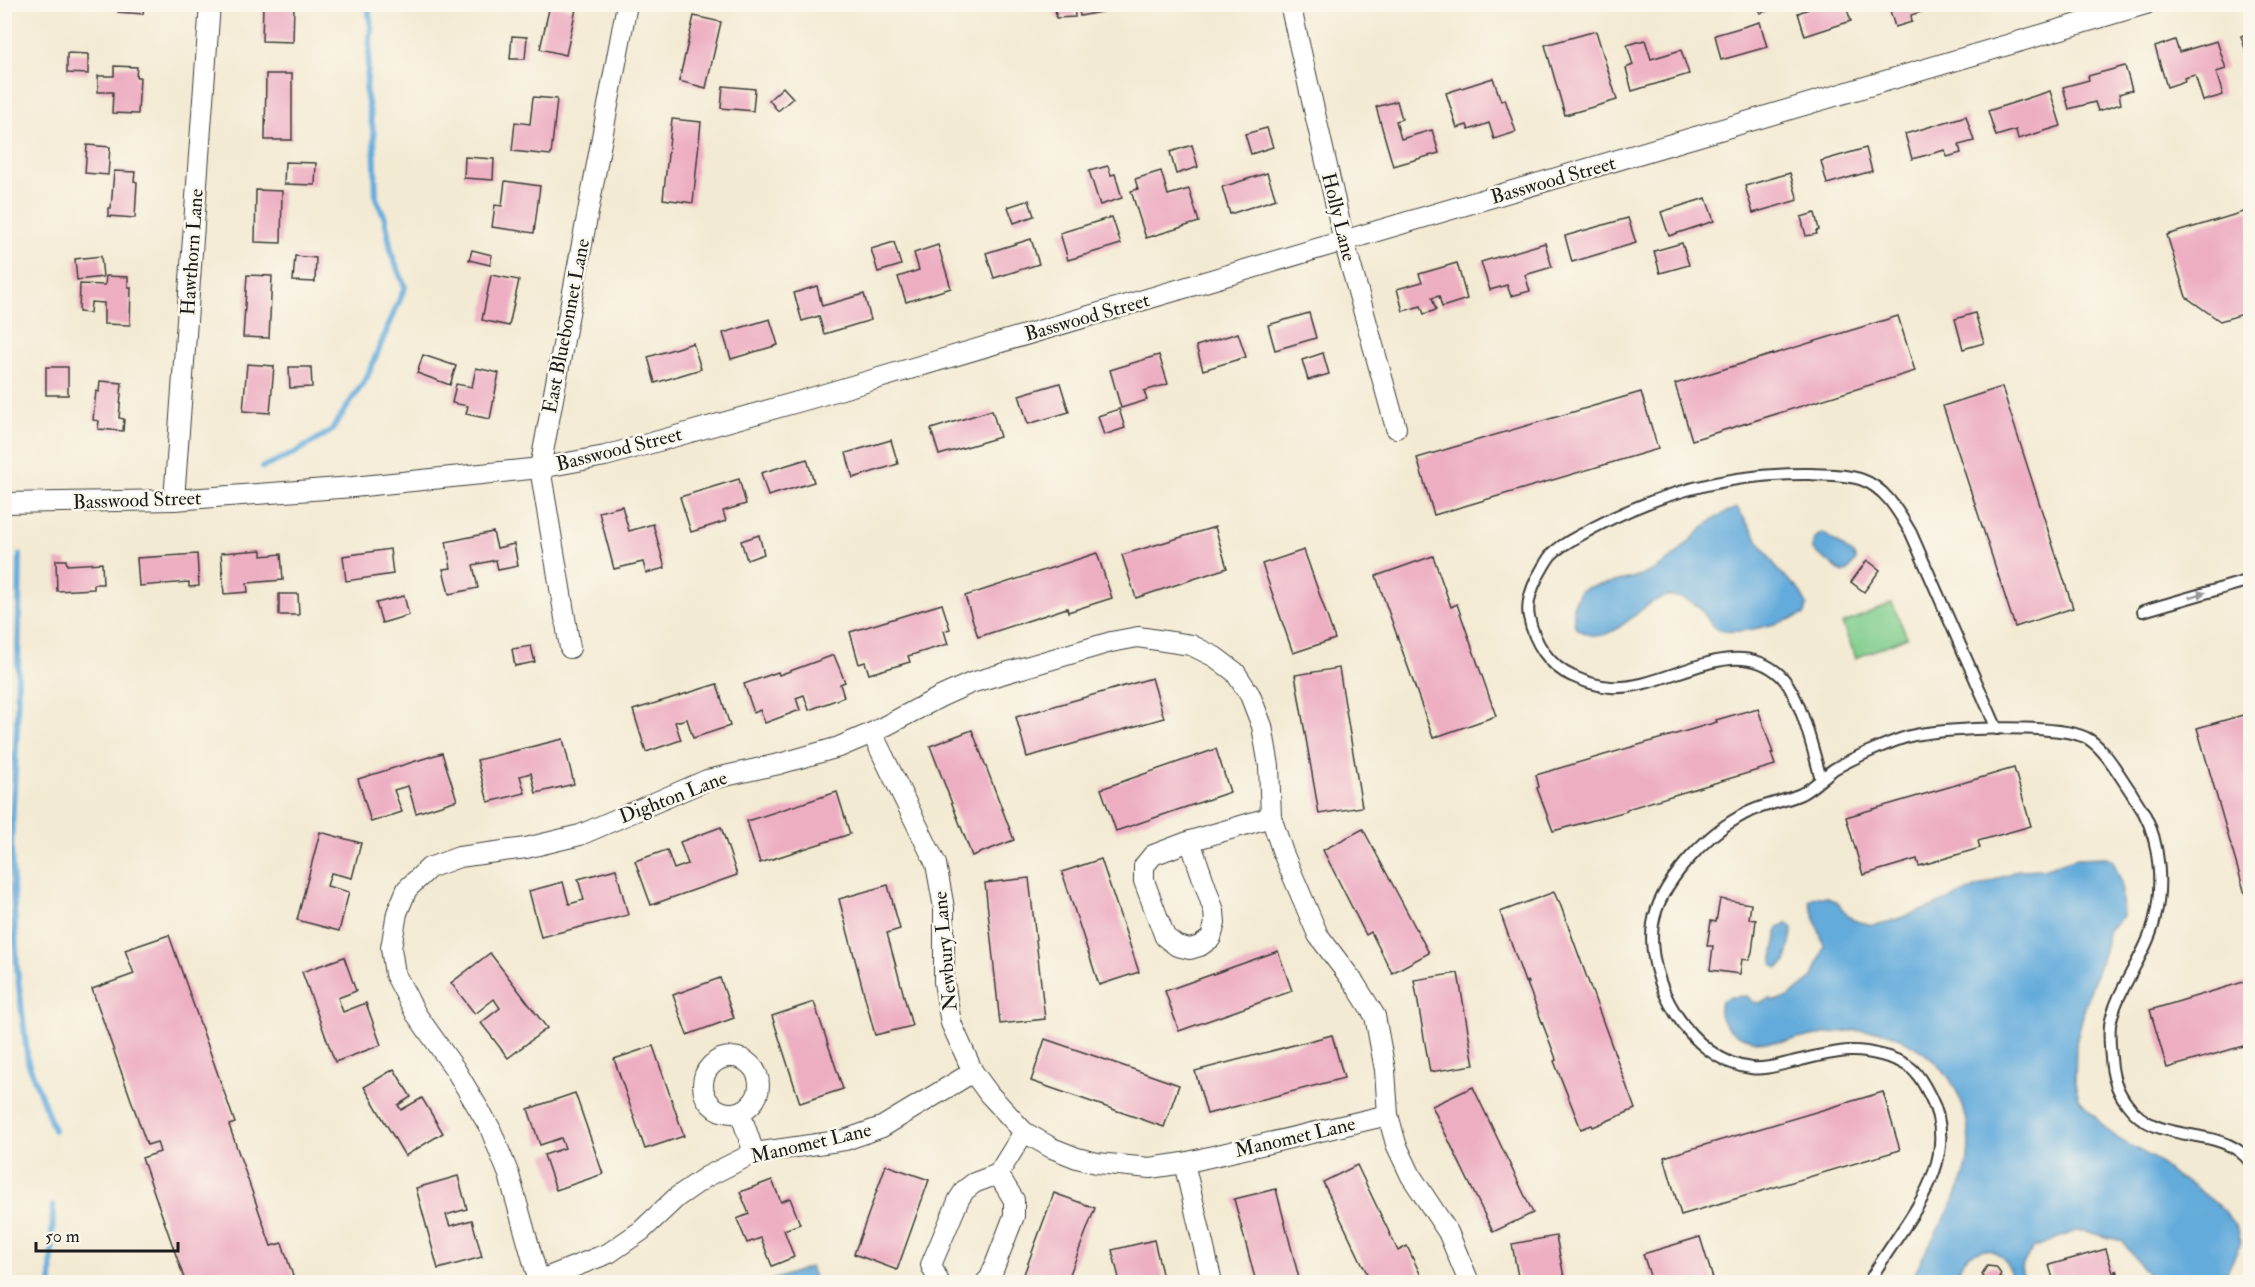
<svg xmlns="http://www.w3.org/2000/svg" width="2255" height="1287" viewBox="0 0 2255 1287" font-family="'IM FELL Double Pica',serif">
	<rect width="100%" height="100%" fill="#fbf7ec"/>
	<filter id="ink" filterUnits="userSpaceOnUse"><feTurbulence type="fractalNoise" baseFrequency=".0167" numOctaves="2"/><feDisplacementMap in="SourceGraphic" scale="12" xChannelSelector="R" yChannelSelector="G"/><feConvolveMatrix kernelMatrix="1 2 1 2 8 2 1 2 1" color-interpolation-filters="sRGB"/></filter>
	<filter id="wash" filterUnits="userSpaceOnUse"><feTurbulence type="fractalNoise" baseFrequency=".008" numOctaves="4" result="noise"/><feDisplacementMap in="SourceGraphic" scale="24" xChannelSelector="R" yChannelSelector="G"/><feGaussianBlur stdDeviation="1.35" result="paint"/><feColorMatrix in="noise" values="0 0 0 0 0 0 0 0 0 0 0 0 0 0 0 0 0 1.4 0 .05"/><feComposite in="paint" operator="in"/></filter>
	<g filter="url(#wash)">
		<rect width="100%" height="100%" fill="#f3ead3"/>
		<!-- green -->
		<path fill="#80cd8c" stroke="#4e7454" stroke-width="1.5" d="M1892,603L1907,637L1856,658L1842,624Z"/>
		<!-- water -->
		<g fill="#64abdb" stroke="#40647c" stroke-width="1.5">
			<path d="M1737,508L1778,570L1799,590L1807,605L1805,614C1787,621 1731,639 1715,628C1708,623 1705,612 1698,606C1691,601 1676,595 1668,596C1635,601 1612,657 1575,627L1573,607L1580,591L1589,587C1610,582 1634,580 1652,571C1685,555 1701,518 1737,508Z"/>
			<path d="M1823,533L1853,554L1856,560L1848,571L1843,573L1813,550C1811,542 1816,536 1823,533Z"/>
			<path d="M2106,857L2113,860L2121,881L2123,916L2109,930L2101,961L2087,999L2076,1043L2075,1083L2079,1099L2106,1129L2120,1140L2155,1159L2178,1178L2191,1184L2224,1210L2238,1230L2241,1243L2227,1272L2217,1282H2158L2149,1276L2122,1241L2084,1231H2076L2033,1248L2021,1267L2024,1282H2012C2011,1277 2010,1269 2007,1264C1991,1237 1956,1253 1957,1282H1911C1925,1244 1963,1199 1968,1158C1973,1113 1955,1073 1917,1048C1904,1040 1892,1032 1876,1031C1855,1029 1833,1032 1812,1036C1797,1039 1783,1043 1767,1042C1744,1041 1713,1029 1721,1001L1730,997L1747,996L1753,1002L1761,1003L1770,998L1773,1001L1787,998L1813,978L1824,946L1809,901L1815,897H1826L1836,902L1853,920L1872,925L1888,922L1926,909L2018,870L2043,869L2077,858Z"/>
			<path d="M1787,923L1793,928L1786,962L1778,968L1772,964L1778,928Z"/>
			<path d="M810,1267L816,1282H767Z"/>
		</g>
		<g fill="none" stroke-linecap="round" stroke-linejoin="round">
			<!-- stream -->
			<g stroke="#64abdb" stroke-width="6">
				<path d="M263,467L291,455L331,431L367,377L405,287L392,255L385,218L376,198L374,135L366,92L371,28L368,4"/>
				<path d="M20,555L17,725L11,847L17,969L28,1062L54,1130"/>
				<path d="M51,1282L53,1206"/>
			</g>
		</g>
		<g id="blocks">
			<!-- building -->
			<g fill="#edaec2">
				<path d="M119,4H144L143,14L118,12Z"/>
				<path d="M263,4H294L293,42L262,41Z"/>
				<path d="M1055,4H1074L1075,17L1056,18Z"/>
				<path d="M1078,4H1104L1106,11L1080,16Z"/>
				<path d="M1758,4H1778L1779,7L1760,13Z"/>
				<path d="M1822,4H1845L1851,21L1805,36L1798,13Z"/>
				<path d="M1888,4H1944V5L1911,15L1912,22L1895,27Z"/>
				<path d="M550,5L576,9L566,55L540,49Z"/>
				<path d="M694,16L721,22L706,88L679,81Z"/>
				<path d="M1760,22L1767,47L1721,60L1715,35Z"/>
				<path d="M1596,31L1617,100L1565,115L1545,45Z"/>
				<path d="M2250,33V54L2247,55L2241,36Z"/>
				<path d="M512,36L527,37L525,59H510Z"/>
				<path d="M1645,40L1651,59L1681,50L1689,74L1632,91L1626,68L1633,65L1627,45Z"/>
				<path d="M2175,40L2179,52L2217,41L2226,69L2216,72L2223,95L2203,101L2195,75L2184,78L2185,81L2167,87L2155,47Z"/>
				<path d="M67,53L88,54V74L67,73Z"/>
				<path d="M114,66L137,67L136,77H140L138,114L112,113L113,92H98V76H114Z"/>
				<path d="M2125,66L2132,90L2119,94L2121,104L2098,111L2095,102L2069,109L2063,87L2089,80L2088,76Z"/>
				<path d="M266,74H292V140H265Z"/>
				<path d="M1493,78L1501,101L1505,99L1516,132L1494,139L1489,123L1469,130L1467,125L1457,128L1446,93Z"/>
				<path d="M723,86L755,89L753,111L721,108Z"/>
				<path d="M783,87L793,98L778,111L769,100Z"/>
				<path d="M2050,91L2061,126L2018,139L2016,130L1996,136L1988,111Z"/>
				<path d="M533,97L557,99L551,155L512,151L515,122L530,124Z"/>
				<path d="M1397,101L1402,119L1396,121L1401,139L1432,130L1439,153L1393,166L1376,107Z"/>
				<path d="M1966,116L1974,141L1959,145L1961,153L1947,157L1945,150L1912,159L1905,134Z"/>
				<path d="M672,119L701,122L693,203L663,199Z"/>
				<path d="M1267,128L1273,147L1251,154L1245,134Z"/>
				<path d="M87,145L110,147L108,175L85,173Z"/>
				<path d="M1192,145L1198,167L1176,174L1170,152Z"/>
				<path d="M1866,148L1872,171L1827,184L1821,161Z"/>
				<path d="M465,157L494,159L493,180L464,178Z"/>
				<path d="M285,162L316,163L315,185L284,184Z"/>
				<path d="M1108,166L1111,175L1115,174L1122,198L1100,205L1089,171Z"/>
				<path d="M114,171L135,172L134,181L137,182L135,218L108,216V208H111Z"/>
				<path d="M1161,171L1168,195L1189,189L1199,222L1146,238L1131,191L1138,189L1135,179Z"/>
				<path d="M1267,173L1276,199L1230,214L1222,187Z"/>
				<path d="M1790,173L1798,200L1753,213L1745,186Z"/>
				<path d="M505,181L540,186L534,233L492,227L495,205L502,206Z"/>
				<path d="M256,190L282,191L281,243L255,242Z"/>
				<path d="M1706,198L1714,221L1669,236L1661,212Z"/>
				<path d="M1029,200L1034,216L1014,223L1008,207Z"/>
				<path d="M2250,210V312L2220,321L2186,297L2167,235Z"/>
				<path d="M1815,213L1819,230L1816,231L1817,234L1806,236L1801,217Z"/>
				<path d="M1112,217L1121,244L1068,260L1060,233Z"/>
				<path d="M1628,218L1636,243L1572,262L1565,236Z"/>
				<path d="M1031,239L1039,264L994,278L986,253Z"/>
				<path d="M894,242L901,265L878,272L871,249Z"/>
				<path d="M1545,243L1552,267L1525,275L1530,291L1511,296L1507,285L1490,290L1481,262Z"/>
				<path d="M1682,243L1689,265L1660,273L1654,251Z"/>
				<path d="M938,245L951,288L906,302L898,277L919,270L914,253Z"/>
				<path d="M472,250L492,255L490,265L469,260Z"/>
				<path d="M101,256L103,277L77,280L75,259Z"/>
				<path d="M295,256L316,258L315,282L293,281Z"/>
				<path d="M1457,263L1467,299L1442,307L1439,296L1432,298L1436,310L1424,314L1421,306L1403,311L1397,289L1422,282L1419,274Z"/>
				<path d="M247,275L272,276L269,338L243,337Z"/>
				<path d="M491,275L519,280L509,326L482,320Z"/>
				<path d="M106,276L128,277V287H131L130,325L104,324V303L91,302L90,313L79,312L80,284L105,285Z"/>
				<path d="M817,286L822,306L864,294L871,320L824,334L819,316L802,321L794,293Z"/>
				<path d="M1309,313L1316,338L1275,350L1268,325Z"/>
				<path d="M1975,313L1984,343L1963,349L1955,319Z"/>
				<path d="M1898,316L1915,371L1692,440L1675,384Z"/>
				<path d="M770,319L778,345L731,359L723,333Z"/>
				<path d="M1238,333L1246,357L1203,370L1196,346Z"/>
				<path d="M693,343L701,369L655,383L648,357Z"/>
				<path d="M1323,353L1329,374L1308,380L1302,360Z"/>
				<path d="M423,355L456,366L450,385L417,373Z"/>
				<path d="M1159,355L1168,384L1144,391L1147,400L1121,408L1110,370Z"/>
				<path d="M247,364L274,366L270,413L243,411Z"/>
				<rect x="46" y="367" width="22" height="28"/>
				<path d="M289,367H311L312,387L290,388Z"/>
				<path d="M476,368L499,373L490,419L466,414L468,406L452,403L456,384L472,387Z"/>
				<path d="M100,381L122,383L119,418L124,419L123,431L98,429L99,421L93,420L96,391L99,392Z"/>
				<path d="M1060,383L1069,412L1028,424L1019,395Z"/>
				<path d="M2002,387L2073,608L2015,627L1943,406Z"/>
				<path d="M1641,392L1658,449L1434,515L1417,458Z"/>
				<path d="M1119,409L1125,428L1104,435L1098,416Z"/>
				<path d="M992,410L1000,437L939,455L931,429Z"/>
				<path d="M891,440L898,464L853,478L846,453Z"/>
				<path d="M807,459L814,482L768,496L761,473Z"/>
				<path d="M739,479L746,504L723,511L726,521L691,532L680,497Z"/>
				<path d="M622,506L629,531L653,524L665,568L646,573L643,562L614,569L599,512Z"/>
				<path d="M1215,527L1227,568L1136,598L1122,555Z"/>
				<path d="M493,532L497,548L514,544L518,566L498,570L496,560L473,565L478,588L449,594L443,569L451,568L446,542Z"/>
				<path d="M759,535L764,554L747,560L741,541Z"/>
				<path d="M390,549L393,574L346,581L343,556Z"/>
				<path d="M262,550V556L281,554L283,580L247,583L248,592L224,594L221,553Z"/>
				<path d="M1304,550L1335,639L1293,653L1262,564Z"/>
				<path d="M1097,553L1112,598L1068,612L1067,608L978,637L965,596Z"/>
				<path d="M197,554L199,586L189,587V582L139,586L137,558Z"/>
				<path d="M1433,556L1451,607L1457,604L1496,716L1433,738L1376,576Z"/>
				<path d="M56,560H66L67,565L102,563L103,584H94V589L57,591Z"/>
				<path d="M1867,560L1880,570L1864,592L1851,582Z"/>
				<path d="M279,594H298L299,615H279Z"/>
				<path d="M404,596L409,615L382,623L376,603Z"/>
				<path d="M942,604L950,629L944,631L948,644L908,656L910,662L869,674L865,662L859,664L850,632Z"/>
				<path d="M531,646L535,662L515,666L512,649Z"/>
				<path d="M834,655L845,682L840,684L844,697L809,710L804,695L796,698L800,710L765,723L760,710L754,713L744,684L778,672L779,675Z"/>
				<path d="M1339,668L1362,807L1319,814L1295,675Z"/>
				<path d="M1152,678L1164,718L1027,757L1016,717Z"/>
				<path d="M717,684L730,726L693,738L687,719L675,722L681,740L646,752L633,710Z"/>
				<path d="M1758,709L1773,753H1771L1775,765L1627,809V811L1553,831L1537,788L1539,787L1536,775L1717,722L1716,720L1747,711L1748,712Z"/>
				<path d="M2250,713V892L2245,894L2197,728Z"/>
				<path d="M972,730L1014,840L972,856L930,746Z"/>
				<path d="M563,739L574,784L536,793L531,773L520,776L525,793L488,802L477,760Z"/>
				<path d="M1216,749L1230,792L1116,831L1101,789Z"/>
				<path d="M442,753L457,800L416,813L408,786L394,790L402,812L371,822L358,779Z"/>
				<path d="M2014,768L2031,826L1978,841L1980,848L1919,866L1917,859L1863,875L1846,817Z"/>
				<path d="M837,792L850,834L760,863L747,821Z"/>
				<path d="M721,827L737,875L651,905L635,861L667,850L674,869L688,864L680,842Z"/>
				<path d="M1363,829L1429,953L1392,973L1371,932L1366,935L1323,850Z"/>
				<path d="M320,832L361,843L352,878L331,873L327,886L349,892L339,931L297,920Z"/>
				<path d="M1101,859L1139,972L1099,985L1062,872Z"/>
				<path d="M616,869L628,915L541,937L529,891L563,882L569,904L584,900L578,879Z"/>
				<path d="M1029,878L1045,1019L1000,1024L985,883Z"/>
				<path d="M888,885L900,929L887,933L912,1026L875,1035L839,899Z"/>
				<path d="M1554,892L1558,901H1559L1635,1109L1593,1127L1592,1125L1581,1129L1554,1061L1556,1060L1555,1056L1527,983H1529L1528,981L1525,982L1500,912Z"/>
				<path d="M1720,899L1751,904L1749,919L1756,920L1752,952L1749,960L1742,959L1740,974L1710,970L1713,946H1707L1711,921L1716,922Z"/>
				<path d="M169,935L235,1123L229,1125L271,1246L282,1243L295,1282H173L184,1278L142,1158L160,1152L157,1142L147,1145L92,989L134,974L125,950Z"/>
				<path d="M1278,951L1292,991L1179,1031L1165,991Z"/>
				<path d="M490,953L547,1028L508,1058L481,1023L500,1008L494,999L475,1014L451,983Z"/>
				<path d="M344,957L356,991L338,998L343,1012L366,1003L381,1045L335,1062L302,972Z"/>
				<path d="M1458,973L1474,1065L1430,1072L1414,980Z"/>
				<path d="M720,978L734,1018L687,1035L673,995Z"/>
				<path d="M2250,980V1044L2167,1068L2150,1010Z"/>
				<path d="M814,1002L843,1089L800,1103L772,1016Z"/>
				<path d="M1332,1035L1344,1078L1207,1114L1195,1071Z"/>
				<path d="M1045,1039L1179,1085L1164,1127L1031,1081Z"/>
				<path d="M653,1046L684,1136L645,1149L614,1059Z"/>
				<path d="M394,1069L411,1097L398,1105L401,1110L422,1098L443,1133L405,1156L364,1087Z"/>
				<path d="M1473,1087L1533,1213L1493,1232L1432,1106Z"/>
				<path d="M1883,1092L1900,1150L1681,1215L1664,1157Z"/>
				<path d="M575,1093L603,1174L556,1190L544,1155L565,1148L561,1138L540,1145L528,1109Z"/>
				<path d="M886,1165L929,1180L897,1270L854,1254Z"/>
				<path d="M1357,1165L1398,1251L1407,1246L1424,1282H1371L1323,1182Z"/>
				<path d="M458,1176L467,1209L446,1215L450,1226L472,1220L482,1257L438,1269L416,1188Z"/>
				<path d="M772,1180L781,1202L790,1198L800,1224L784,1230L794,1257L772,1266L761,1238L747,1243L737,1219L749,1214L740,1192Z"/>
				<path d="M1276,1189L1300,1282H1256L1234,1199Z"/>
				<path d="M1054,1193L1095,1208L1067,1282H1021Z"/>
				<path d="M1556,1236L1565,1282H1519L1512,1244Z"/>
				<path d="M1700,1237L1714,1282H1652L1643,1254Z"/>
				<path d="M1154,1240L1164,1282H1120L1112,1250Z"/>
				<path d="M2106,1249L2114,1276L2100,1280L2101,1282H2054L2049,1265Z"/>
				<path d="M1987,1266L1996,1267L2001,1274L1997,1282H1984L1982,1274Z"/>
			</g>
		</g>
	</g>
	<g filter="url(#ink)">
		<use href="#blocks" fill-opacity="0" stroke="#3c3b37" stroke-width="1.5"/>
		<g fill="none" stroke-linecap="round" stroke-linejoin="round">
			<!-- lane casing -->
			<g stroke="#3c3b37" stroke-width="14">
				<g id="lane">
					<path d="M2143,611L2250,580"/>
					<path d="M1821,779C1813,751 1801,695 1780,675C1731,631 1666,691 1611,687C1597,686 1585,682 1572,676C1549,666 1534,642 1529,617C1526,603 1531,590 1537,578C1541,571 1546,561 1551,555C1562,543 1580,536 1593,528C1660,492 1733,473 1810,474C1826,475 1844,474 1860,479C1885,487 1898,511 1911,533L1997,729"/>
					<path d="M1869,1282C1900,1225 1966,1165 1930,1096C1926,1088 1919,1075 1912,1069C1898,1057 1866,1050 1849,1051C1830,1052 1810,1058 1792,1062C1779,1065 1764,1070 1751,1068C1690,1060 1645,981 1653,924C1659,884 1705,836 1739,817C1758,805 1781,803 1801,794C1813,788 1823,777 1834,769C1853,758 1889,742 1910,736C1941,728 2065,722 2090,740C2107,752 2119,775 2131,792C2135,799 2140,806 2144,813C2160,843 2163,886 2155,918C2147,955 2116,989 2110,1025C2109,1035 2110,1048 2111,1058C2112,1075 2116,1090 2127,1104C2155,1143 2205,1127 2239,1151C2243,1154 2247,1158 2250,1162"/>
				</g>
			</g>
			<!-- street casing -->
			<g stroke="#3c3b37" stroke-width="22">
				<g id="street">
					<path d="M1290,4L1344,241L1396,428"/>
					<path d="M174,500L210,4"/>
					<path d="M4,503L174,500L353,487L540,468L605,456L808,399L2146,4"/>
					<path d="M570,648L540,468L627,4"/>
					<path d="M872,733L936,864L944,908V982L951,1023L973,1072L989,1094L1024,1132L1052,1148L1077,1158L1097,1163L1150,1168L1184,1163L1388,1115"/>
					<path d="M1190,841L1214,911L1215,923L1211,938L1200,946L1190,949L1177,946L1165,937L1144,881V866L1153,855L1190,841L1271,817"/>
					<circle cx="731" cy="1085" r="28"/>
					<path d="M740,1112L754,1153"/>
					<path d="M1184,1163L1212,1282"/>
					<path d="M538,1281L609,1253L641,1231L677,1197L706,1177L754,1153L845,1140L882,1127L973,1072"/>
					<path d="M539,1282L509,1175L490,1128L455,1069L416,1014L395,974L391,948L397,913L407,889L429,868L459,857L526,848L580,835L707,780L779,764L839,747L872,733L940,697L971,683L1111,642L1138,637L1191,645L1215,657L1235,672L1250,695L1262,726L1269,766L1271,817L1283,853L1318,935L1355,984L1375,1016L1385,1070L1388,1115L1396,1144L1411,1176L1448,1232L1469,1282"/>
					<path d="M939,1282L931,1265L959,1199L965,1190L974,1183L998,1174L1024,1132"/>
					<path d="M986,1282L990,1278L1014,1216V1200L998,1174"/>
				</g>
			</g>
			<!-- path -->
			<g stroke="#3c3b37" stroke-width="4" stroke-dasharray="4.5 4.5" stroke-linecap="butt">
				<path d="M2116,1270L2118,1282"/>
				<path d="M1999,1279L2008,1282"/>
			</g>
			<!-- lane -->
			<use href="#lane" stroke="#fff" stroke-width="10"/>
			<!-- street -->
			<use href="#street" stroke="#fff" stroke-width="20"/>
		</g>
		<!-- one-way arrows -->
		<defs><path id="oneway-solid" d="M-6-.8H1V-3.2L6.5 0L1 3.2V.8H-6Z" transform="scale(1.5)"/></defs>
		<use fill="#999" href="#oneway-solid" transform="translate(2197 595) rotate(-16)"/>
	</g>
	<g text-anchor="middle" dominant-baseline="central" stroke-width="5" stroke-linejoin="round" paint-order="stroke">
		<!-- street labels -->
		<g font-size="20" fill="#1c1c1c" stroke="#fbf7ec">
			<text transform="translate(1553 180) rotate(-16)">Basswood Street</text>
			<text transform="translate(1339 217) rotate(76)">Holly Lane</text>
			<text transform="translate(192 252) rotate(-86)">Hawthorn Lane</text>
			<text transform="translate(1087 317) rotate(-16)">Basswood Street</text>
			<text transform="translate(566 326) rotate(-79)">East Bluebonnet Lane</text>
			<text transform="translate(619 449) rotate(-14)">Basswood Street</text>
			<text transform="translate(137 500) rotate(-2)">Basswood Street</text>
			<text transform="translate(673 797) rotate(-21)">Dighton Lane</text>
			<text transform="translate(945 951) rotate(-95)">Newbury Lane</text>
			<text transform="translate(1295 1137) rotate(-13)">Manomet Lane</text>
			<text transform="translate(811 1143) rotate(-13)">Manomet Lane</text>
		</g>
	</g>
	<!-- margin -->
	<rect width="2255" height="1287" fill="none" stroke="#fbf7ec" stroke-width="24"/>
	<!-- scale -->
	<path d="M36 1242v9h142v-9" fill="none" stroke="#1c1c1c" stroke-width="3"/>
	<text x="45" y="1242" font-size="18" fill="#1c1c1c" stroke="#fbf7ec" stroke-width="4.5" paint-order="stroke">50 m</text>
</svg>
